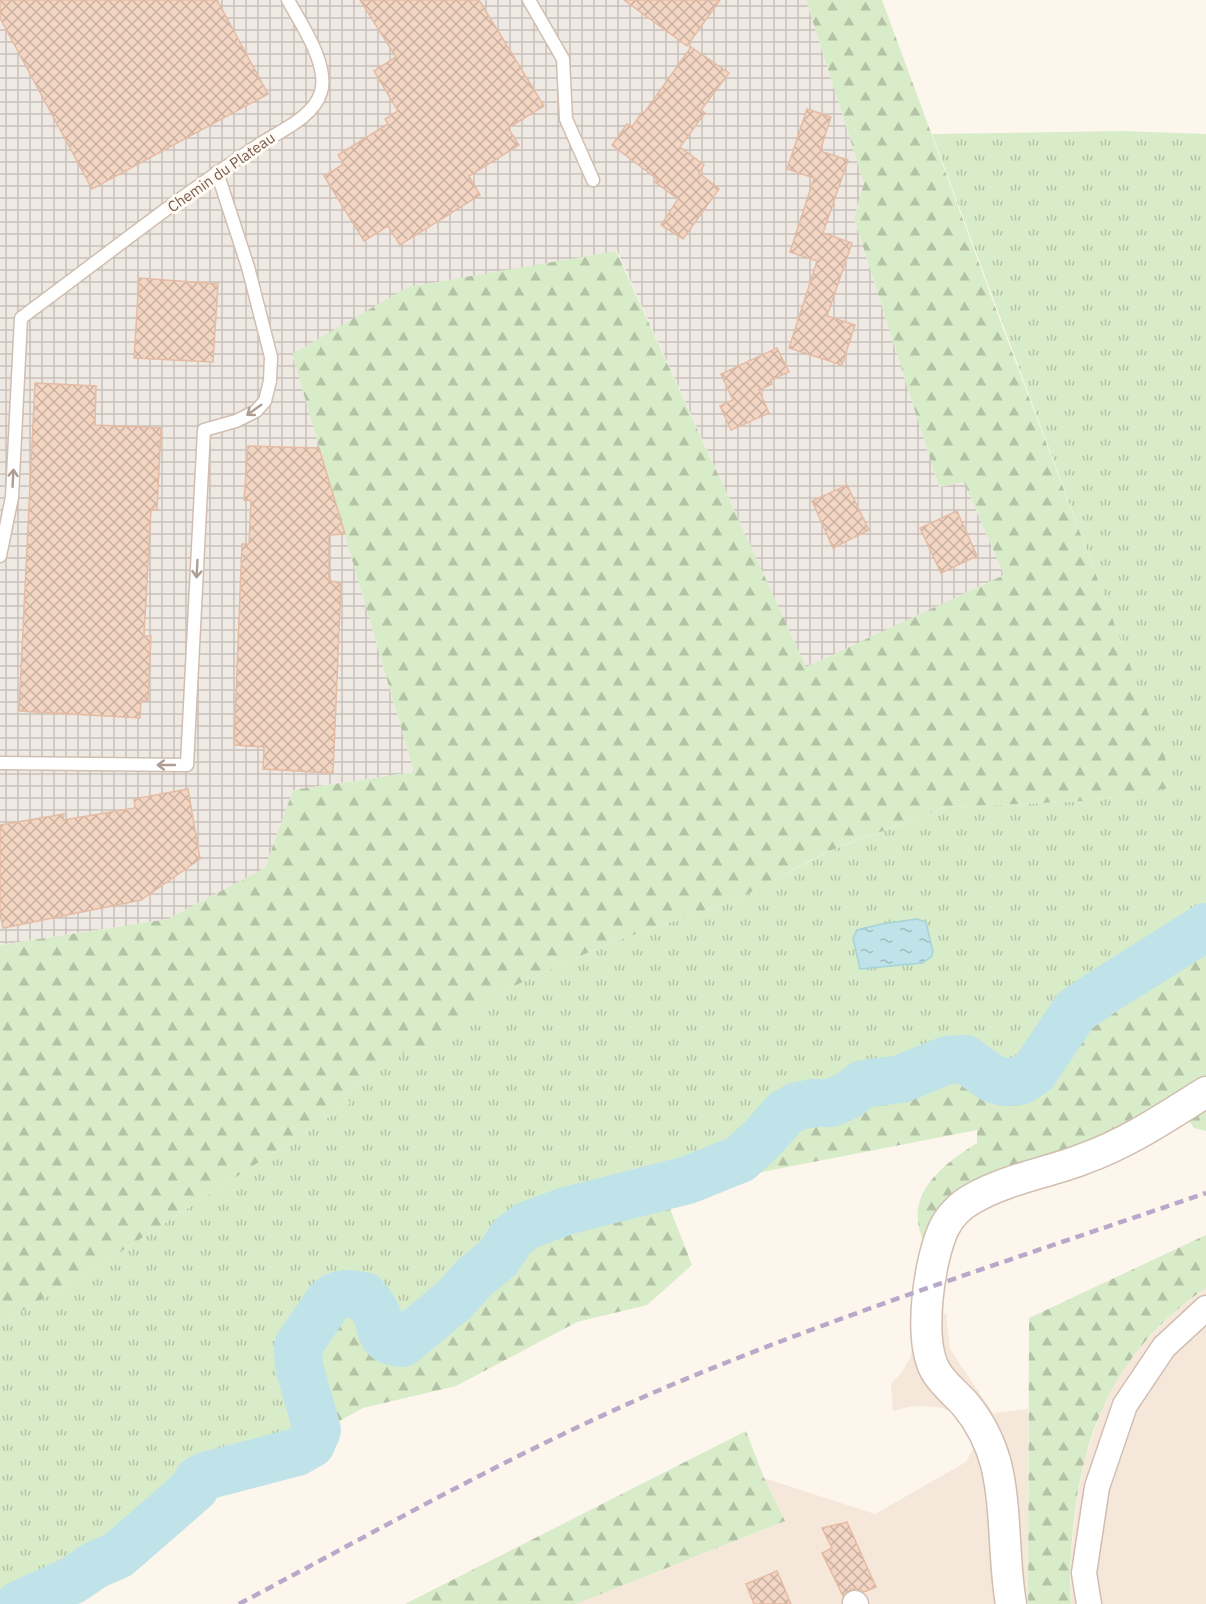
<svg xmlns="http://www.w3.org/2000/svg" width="1206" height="1604" viewBox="0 0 1206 1604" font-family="'IBM Plex Sans',sans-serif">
	<defs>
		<pattern id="industrial-grid" width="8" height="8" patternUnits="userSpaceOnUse" patternTransform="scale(1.5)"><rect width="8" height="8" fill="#efe9e4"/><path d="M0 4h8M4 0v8" fill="none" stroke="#c7c0bb"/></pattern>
		<pattern id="grass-tufts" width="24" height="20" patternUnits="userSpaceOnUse" patternTransform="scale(1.5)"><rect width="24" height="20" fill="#d8ecc9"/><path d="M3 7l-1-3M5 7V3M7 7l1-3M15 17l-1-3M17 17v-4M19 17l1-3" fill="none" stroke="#b4c2a5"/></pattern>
		<pattern id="forest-firs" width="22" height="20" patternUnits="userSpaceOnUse" patternTransform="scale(1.5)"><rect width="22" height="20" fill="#d8ecc9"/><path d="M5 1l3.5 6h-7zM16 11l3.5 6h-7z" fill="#b4c2a5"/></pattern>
		<pattern id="water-ripples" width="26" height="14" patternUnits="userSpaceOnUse" patternTransform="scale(1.5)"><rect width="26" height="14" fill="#bfe3e8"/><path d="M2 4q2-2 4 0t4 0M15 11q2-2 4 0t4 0" fill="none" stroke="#a0bbbe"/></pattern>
		<pattern id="building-cross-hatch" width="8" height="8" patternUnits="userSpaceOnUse" patternTransform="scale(1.5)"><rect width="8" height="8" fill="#f3d5c3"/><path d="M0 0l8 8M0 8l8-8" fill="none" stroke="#cab0a1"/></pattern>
	</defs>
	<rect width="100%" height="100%" fill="#fdf6ec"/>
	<!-- residential -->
	<g fill="#f5e8da">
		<path d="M1206,1288V1604H1071V1556L1077,1499L1084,1461L1103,1406L1123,1368L1135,1352L1173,1313Z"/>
		<path d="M922,1308L946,1314L950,1349L993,1413L1028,1409V1604H576L785,1521L764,1478L875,1514L966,1462L979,1439L954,1413L942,1408L922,1406L908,1407L893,1411L891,1384L902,1372L910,1358Z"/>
	</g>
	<!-- industrial -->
	<path fill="url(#industrial-grid)" d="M0,0H806L864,183L854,218L939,487L964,482L1004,575L806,668L617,251L292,354L414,772L293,790L265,868L168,919L0,945Z"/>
	<!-- grass -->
	<path fill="url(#grass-tufts)" d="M1122,131L1206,134V927L1098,995L1075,1011L1034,1072L1020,1081L1004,1082L993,1079L965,1059L947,1060L901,1079L863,1084L849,1095L831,1103H813L785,1113L764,1137L740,1159L688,1180L566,1211L526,1226L512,1237L498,1258L475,1277L453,1301L402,1343C376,1339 382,1325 372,1305L335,1295L329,1301L298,1346L299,1366L317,1430L311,1444L297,1452L205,1476L197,1481L195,1488L118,1555L95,1565L73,1580L40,1597L20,1604H0V1323L80,1278L350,1103L342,1095L404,1053L425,1059L505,990L607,944L740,898L827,852L948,807L1087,801L1175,787L932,134Z"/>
	<!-- forest -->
	<g fill="url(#forest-firs)">
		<path d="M806,0H882L1001,323L1176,787L1087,801L948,807L826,852L740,898L607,944L505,990L425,1060L404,1053L342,1095L350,1103L80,1278L0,1323V945L168,919L265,868L293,790L414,772L292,354L408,287L616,251L806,667L1004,575L964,482L939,487L854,218L864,183Z"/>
		<path d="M1206,927V1131L1194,1128L1181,1109L1017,1180L924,1242C902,1195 941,1166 977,1143V1130L732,1178L688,1180L740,1159L764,1137L785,1113L798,1106L813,1103H832L849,1095L863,1084L901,1079L947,1060L965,1059L993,1079L1005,1082L1020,1081L1034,1072L1075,1011L1098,995Z"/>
		<path d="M662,1188L692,1265L647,1305L577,1322L456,1386L363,1408L314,1435L316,1430L299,1366L298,1346L329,1301C339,1291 351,1294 364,1296C370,1303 375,1309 378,1317C383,1335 381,1340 402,1343L453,1301L475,1277L498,1258L512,1237L526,1226L566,1211Z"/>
		<path d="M1206,1235V1288C1125,1343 1087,1416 1075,1513C1071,1543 1069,1573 1071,1604H1028L1029,1318Z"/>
		<path d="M746,1431L764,1478L785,1521L576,1604H405Z"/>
		<path d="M230,1476L142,1558L92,1576L122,1559L201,1492L207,1482Z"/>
	</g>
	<!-- water -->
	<path fill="url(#water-ripples)" stroke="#a5d3da" stroke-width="1.5" d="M917,919L926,922L933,952L931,957L922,963L860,969L853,938L857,930L882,924Z"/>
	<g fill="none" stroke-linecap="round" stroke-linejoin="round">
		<!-- river -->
		<path stroke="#bfe3e8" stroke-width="48" d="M20,1604L73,1580L95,1565L118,1555L195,1488L197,1481L205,1476L297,1452L311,1444L317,1430L299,1366L298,1346L329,1301C339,1291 351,1294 364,1296C370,1303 375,1309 378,1317C383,1336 381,1340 402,1343L453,1301L475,1277L498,1258L512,1237L526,1226L566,1211L688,1180L740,1159L764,1137L785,1113L798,1106L813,1103H831L849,1095L863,1084L901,1079L947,1060L965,1059L993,1079L1004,1082L1020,1081L1034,1072L1075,1011L1098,995L1206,927"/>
	</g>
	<!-- building -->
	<g fill="url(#building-cross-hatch)" stroke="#e6bba3" stroke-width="1.5">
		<path d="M0,0H217L268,94L92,189L0,18Z"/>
		<path d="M360,0H479L544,106L508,128L519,145L469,176L480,195L400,245L388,226L364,241L324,176L344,164L338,155L388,124L385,119L398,111L374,71L396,57Z"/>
		<path d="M624,0H720L687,46Z"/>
		<path d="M691,47L729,73L701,110L705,113L680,147L704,165L699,173L719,189L683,239L661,225L678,199L655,182L657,179L612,145L627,124L632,127L642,112L644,113Z"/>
		<path d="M807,109L831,117L820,151L848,160L823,233L852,243L827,316L855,325L842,365L789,348L817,261L790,252L814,178L787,169Z"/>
		<path d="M139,278L218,284L213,362L134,358Z"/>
		<path d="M777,348L789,372L771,380L772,384L759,390L769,413L731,430L720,406L733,400L721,374Z"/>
		<path d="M35,383L96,386L95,425L161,428L157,510L151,509L144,636H151L148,701L141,700L140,718L19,711Z"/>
		<path d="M248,446L319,448L345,534L329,535V580L341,584L333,773L263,769L264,747L234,745L242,544H249L251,501L244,500Z"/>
		<path d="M847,485L869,530L833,548L812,501Z"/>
		<path d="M957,511L977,556L941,573L920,528Z"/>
		<path d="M188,789L200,859L141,900L3,928L0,913V825L64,814L63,820L135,808L134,799Z"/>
		<path d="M847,1522L876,1587L864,1592L858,1589H851L843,1596L822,1553L832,1548L822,1528Z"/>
		<path d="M777,1571L791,1604H754L746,1584Z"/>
	</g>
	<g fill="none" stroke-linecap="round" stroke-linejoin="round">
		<!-- service casing -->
		<g stroke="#d1beb0" stroke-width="15">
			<g id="service">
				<path d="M529,0L563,59L566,119L593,180"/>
				<path d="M0,556L12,497L21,318C100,260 177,198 260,144C280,131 314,117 321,92C329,64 301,24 288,0"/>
				<path d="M0,763L187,765L204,430L236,421L256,411L265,401L270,381L271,357L248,267L217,172"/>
			</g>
		</g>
		<!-- minor casing -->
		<g stroke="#d1beb0" stroke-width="27">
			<g id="minor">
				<path d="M855,1603L856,1604"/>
				<path d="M1089,1604L1084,1573L1097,1487L1125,1405L1164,1347L1206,1308"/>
			</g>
		</g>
		<!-- tertiary casing -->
		<g stroke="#d1beb0" stroke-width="33">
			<path id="tertiary" d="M1011,1604C1003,1558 1007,1510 996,1464C990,1442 980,1422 965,1404C955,1393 942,1383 935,1370C918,1338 929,1260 944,1228C950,1216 961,1205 972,1199C1006,1179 1047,1173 1083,1159C1128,1143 1166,1117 1206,1092"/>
		</g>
		<!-- service -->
		<use href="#service" stroke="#fff" stroke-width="12"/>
		<!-- minor -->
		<use href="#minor" stroke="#fff" stroke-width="24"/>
		<!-- tertiary -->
		<use href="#tertiary" stroke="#fff" stroke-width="30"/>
		<!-- rail -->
		<path stroke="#b9a8c9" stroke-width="4.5" stroke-dasharray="9 6" stroke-linecap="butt" d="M239,1604C388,1525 536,1440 693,1376C861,1307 1035,1252 1206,1193"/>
	</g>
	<!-- one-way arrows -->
	<defs><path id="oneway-shaft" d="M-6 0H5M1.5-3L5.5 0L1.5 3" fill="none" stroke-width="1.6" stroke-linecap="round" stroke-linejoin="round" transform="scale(1.5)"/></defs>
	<g stroke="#af9d94">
		<use href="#oneway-shaft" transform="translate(254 410) rotate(144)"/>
		<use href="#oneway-shaft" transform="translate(13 478) rotate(-87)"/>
		<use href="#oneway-shaft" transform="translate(197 569) rotate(93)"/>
		<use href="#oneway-shaft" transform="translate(166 765) rotate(-180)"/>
	</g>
	<g text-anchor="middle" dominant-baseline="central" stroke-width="6" stroke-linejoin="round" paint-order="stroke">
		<!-- street labels -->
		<g font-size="15" fill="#7a5c4d" stroke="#fffaf3">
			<text transform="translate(221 172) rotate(-35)">Chemin du Plateau</text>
		</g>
	</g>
</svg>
